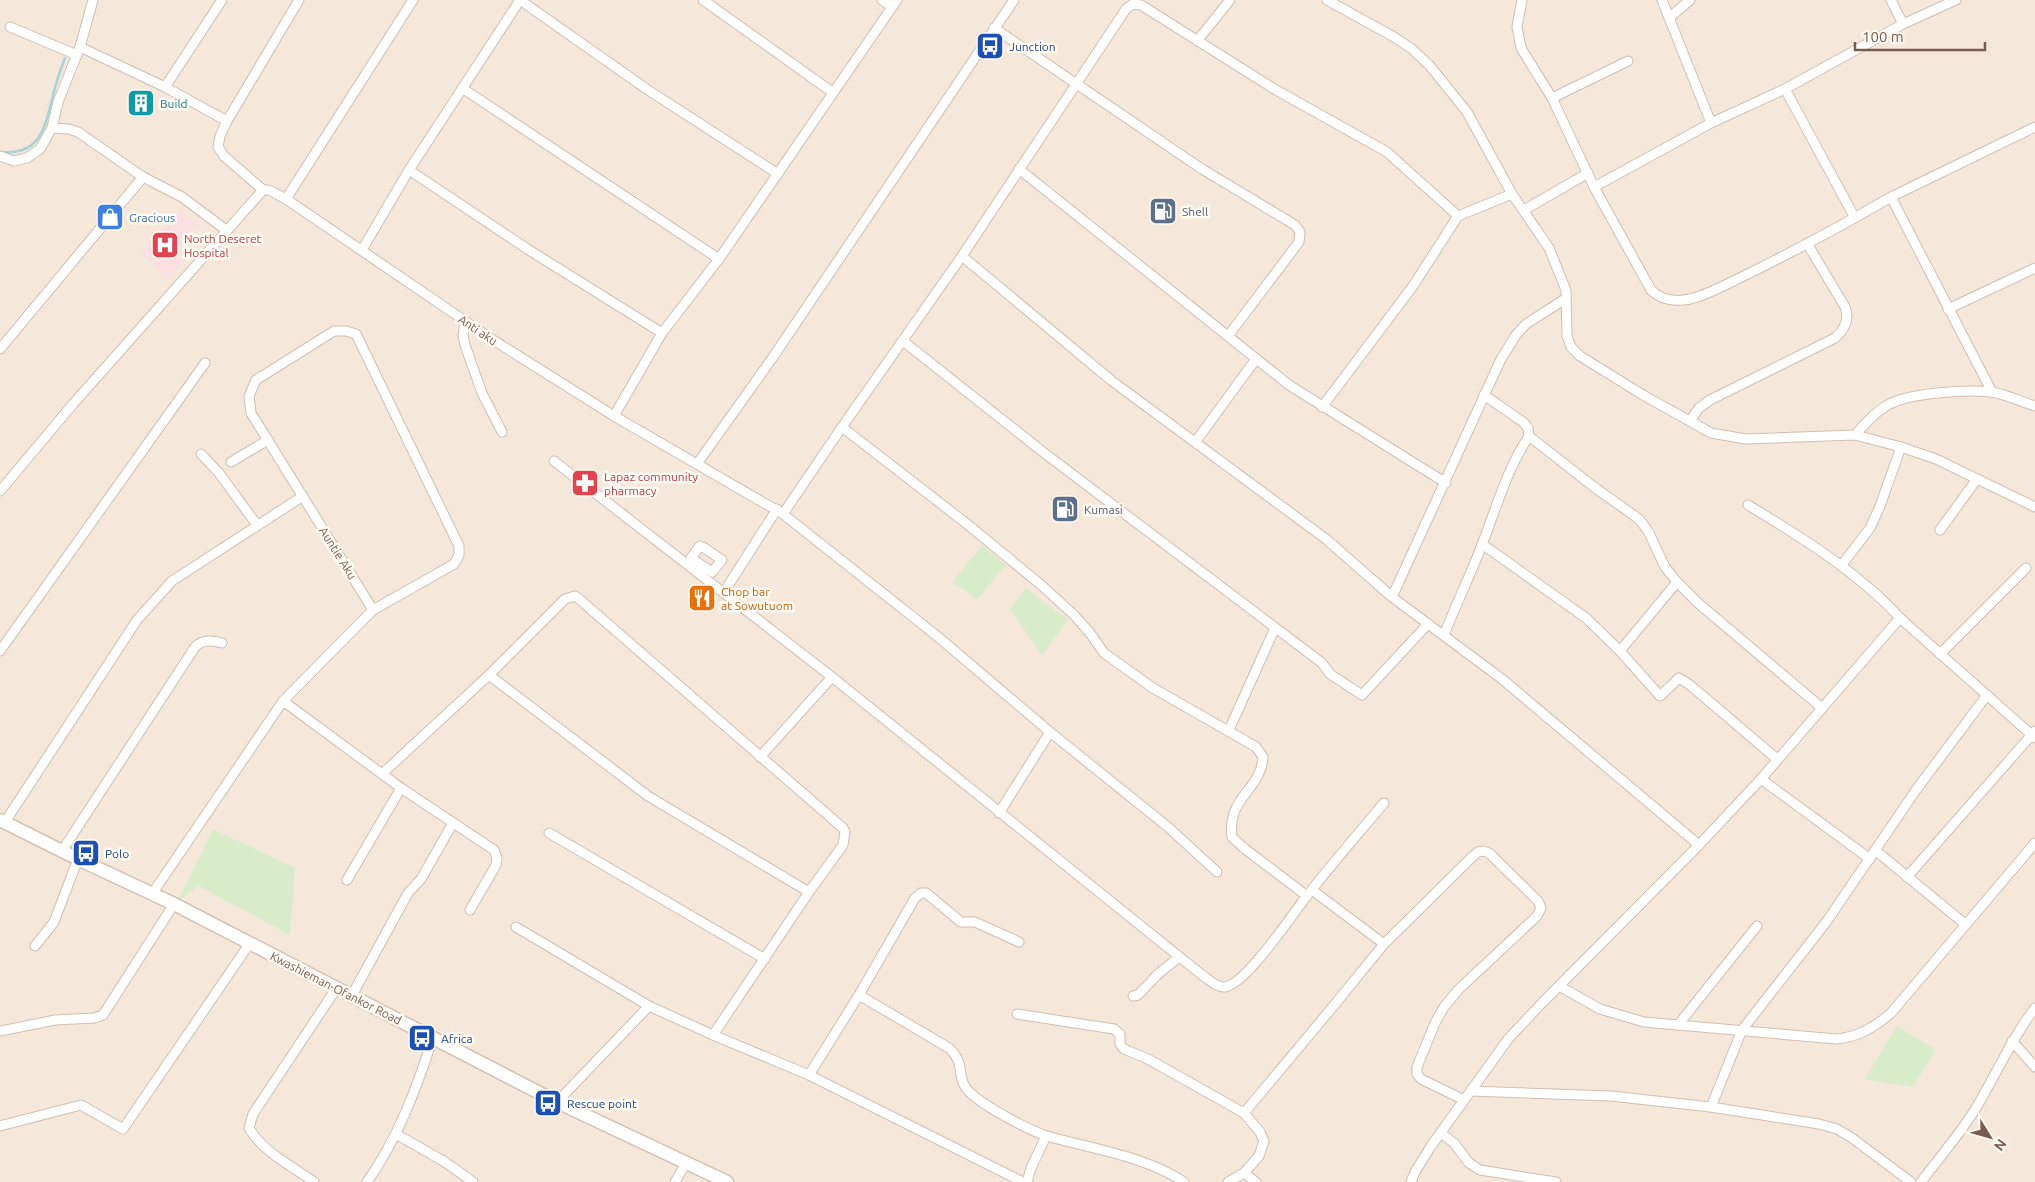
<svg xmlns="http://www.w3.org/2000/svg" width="2035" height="1182" viewBox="0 0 2035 1182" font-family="Ubuntu,sans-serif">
	<rect width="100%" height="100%" fill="#fdf6ec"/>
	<!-- residential -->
	<rect fill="#f5e8da" x="0" y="0" width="2035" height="1182"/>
	<!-- medical -->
	<path fill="#fbdfe3" d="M180,209L199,226L175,253L183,261L168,278L141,253Z"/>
	<!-- green -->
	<g fill="#d8ecc9">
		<path d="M982,546L1006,565L977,599L952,582Z"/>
		<path d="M1026,588L1068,620L1042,655L1010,609Z"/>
		<path d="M213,829L295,868L290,935L199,886L178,901Z"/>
		<path d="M1897,1026L1936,1050L1913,1087L1865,1079Z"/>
	</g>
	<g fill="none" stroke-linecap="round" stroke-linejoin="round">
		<!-- stream -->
		<path stroke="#a5d3da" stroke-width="2.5" d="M0,152C41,156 45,127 53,95C56,83 60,71 65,58"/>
		<!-- minor casing -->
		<g stroke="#d1beb0" stroke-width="11">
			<g id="minor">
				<path d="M520,0L648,90L778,174"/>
				<path d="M703,0L832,92"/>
				<path d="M882,0L892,7"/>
				<path d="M1327,0L1394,37L1412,49L1430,66L1467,112L1512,194L1549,248L1566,290L1567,336L1571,347L1580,356L1643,395L1711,433L1746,439L1855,435L1901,447L1936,459L2035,507"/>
				<path d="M1522,0L1517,27L1521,48L1552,98L1594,187L1651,290C1661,300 1676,302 1690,299C1711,294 1730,282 1750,273C1798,249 1845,224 1891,197L1992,392"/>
				<path d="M1662,0L1711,123"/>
				<path d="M1891,0L1903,24"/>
				<path d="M1669,18L1690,0"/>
				<path d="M10,27L77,55"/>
				<path d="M994,28L1202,169L1295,225L1300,232L1299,242L1228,336"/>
				<path d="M1197,41L1230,0"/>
				<path d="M80,47L165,87L227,121"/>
				<path d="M165,87L222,0"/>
				<path d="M462,88L719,259"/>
				<path d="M1785,89L1855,218"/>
				<path d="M1552,98L1628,61"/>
				<path d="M52,128L69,129L78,132L143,177L182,197L226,230"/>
				<path d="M0,156L14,161L27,158L40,149L52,128L58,102L80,47L93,0"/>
				<path d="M1019,169L1289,385L1446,483"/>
				<path d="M409,170L529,250L662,333"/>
				<path d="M1594,187L1711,123L1785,89L1903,24L1956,0"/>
				<path d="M263,190H269L286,199L490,338L614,416L783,514L937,636L1050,732L1168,827L1217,872"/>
				<path d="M263,190L224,156L218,147L220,136L227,121L299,0"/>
				<path d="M1891,197L2035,127"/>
				<path d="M286,199L413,0"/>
				<path d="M1524,210L1588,173"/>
				<path d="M362,250L409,170L520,0"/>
				<path d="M962,256L1112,381L1326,539L1392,597L1502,679L1699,845"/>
				<path d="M1948,309L2035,268"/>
				<path d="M465,321L463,336L465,345L482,393L502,432"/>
				<path d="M903,341L1043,452L1322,663L1330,674L1362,695L1428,624"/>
				<path d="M0,349L143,177"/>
				<path d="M1484,395L1523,422L1528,428L1529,436L1594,487L1639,519L1648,531L1665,567L1677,582L1698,603L1822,708"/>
				<path d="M1322,407L1413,286L1458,216L1512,194"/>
				<path d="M614,416L662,333L719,259L897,0"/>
				<path d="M1690,421L1699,408L1710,400L1835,338C1845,329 1850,319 1845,307L1808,245"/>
				<path d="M842,427L967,524L1040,584L1074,615L1090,633L1104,653L1153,688L1256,747L1263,757C1261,791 1227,796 1232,837L1245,849L1307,896"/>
				<path d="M1855,435C1864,425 1874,413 1886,406C1906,393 1967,389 1991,392C2006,394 2021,402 2035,406"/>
				<path d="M1196,441L1256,359"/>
				<path d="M201,454L219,473L257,525"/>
				<path d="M554,461L832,677L1202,975C1208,979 1217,988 1225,987C1246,984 1292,915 1306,897C1331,865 1358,834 1384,803"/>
				<path d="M231,462L268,440"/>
				<path d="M697,464L771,360L1014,0"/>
				<path d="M0,491L73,404L263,190"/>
				<path d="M1748,505C1801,537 1858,572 1900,618L2035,738"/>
				<path d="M783,514L842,427L962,256L1126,9L1133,4L1141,5L1276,90L1387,152L1458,216"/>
				<path d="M1940,530L1977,479"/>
				<path d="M1482,544L1586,618L1620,651L1660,696L1679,678L1690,685L1777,759"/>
				<path d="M700,546L691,558L712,572L722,560L703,547"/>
				<path d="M1841,566L1870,528L1880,506L1901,447"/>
				<path d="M724,592L777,509"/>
				<path d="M1392,597L1501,359L1516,335L1526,324L1565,299"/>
				<path d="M1444,635C1456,604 1471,574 1483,542C1497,506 1507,469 1529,436"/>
				<path d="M0,651L205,363"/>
				<path d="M1620,651L1677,582"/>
				<path d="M1940,654L2026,568"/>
				<path d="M489,675L648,796L809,892"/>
				<path d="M283,701L401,788L494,850L497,858L496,865L470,910"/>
				<path d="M1229,730L1275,628"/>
				<path d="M760,757L832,677"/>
				<path d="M383,773L489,675L565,599L575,596L578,598L843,828L845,832L843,845L809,892L713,1035"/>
				<path d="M1761,779L1870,859"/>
				<path d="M999,813L1050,732"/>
				<path d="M5,822L137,620L172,581L303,496"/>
				<path d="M549,833L765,959"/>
				<path d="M1875,850L1965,924"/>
				<path d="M62,851L195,647C202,639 212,640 222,643"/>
				<path d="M1907,877L2035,731"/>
				<path d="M347,880L401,788"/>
				<path d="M1312,890L1384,944"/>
				<path d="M152,894L283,701L373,610L454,564L459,555V546L356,334L346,331H334L256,380L249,396L251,413L373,610"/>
				<path d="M516,927L649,1006L713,1035L809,1075L1023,1182"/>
				<path d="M35,946L54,922L78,859"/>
				<path d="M1559,986L1600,1009L1644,1022L1836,1039C1858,1037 1874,1028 1891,1013L2035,843"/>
				<path d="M859,995L949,1048C969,1067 952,1079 974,1096C988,1108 1030,1131 1047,1136C1092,1149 1145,1156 1184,1182"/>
				<path d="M1133,996L1138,995L1158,974L1179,957"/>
				<path d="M351,997L408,893L421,879L453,823"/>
				<path d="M1017,1014L1114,1029L1120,1034V1044L1124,1049L1148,1059L1244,1113L1260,1132L1264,1141L1259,1156L1244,1173L1228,1182"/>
				<path d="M1678,1025L1757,926"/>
				<path d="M0,1031L55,1020L94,1018L103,1015L174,904"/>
				<path d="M2012,1041L2035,1067"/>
				<path d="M809,1075L859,995L915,898L921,893H926L961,922H975L1019,942"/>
				<path d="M1471,1091L1611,1096L1711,1107L1819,1124L1837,1129L1852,1138L1911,1182"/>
				<path d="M557,1102L649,1006"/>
				<path d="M1711,1107L1742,1030L1827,921L1916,790L1987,695"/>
				<path d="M1244,1113L1331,1009L1384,944L1472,857L1478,852L1484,851L1489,853L1538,901L1541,908L1537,916L1459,989L1444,1007L1435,1023L1417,1067V1074L1421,1079L1464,1100"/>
				<path d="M0,1126L81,1105L123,1129L250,943"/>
				<path d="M1441,1133L1454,1143L1469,1163L1480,1170L1556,1182"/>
				<path d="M396,1134L445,1162L473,1182"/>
				<path d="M1244,1173L1256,1182"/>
				<path d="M314,1182C292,1166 263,1152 249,1128L253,1114L336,989"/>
				<path d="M367,1182C398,1138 417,1088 433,1037"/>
				<path d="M675,1182L686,1163"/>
				<path d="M1027,1182L1031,1168L1046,1136"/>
				<path d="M1411,1182L1415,1172L1431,1146L1509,1038L1541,1004L1699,845L1761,779L1900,618"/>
				<path d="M1921,1182C1940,1157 1960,1134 1976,1108C1996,1075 2011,1039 2035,1008"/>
			</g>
		</g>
		<!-- secondary casing -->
		<g stroke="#d6c0b0" stroke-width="15">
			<path id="secondary" d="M0,820L78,859L174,904L557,1102L727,1182"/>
		</g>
		<!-- minor -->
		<use href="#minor" stroke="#fff" stroke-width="9"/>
		<!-- secondary -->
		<use href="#secondary" stroke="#fff" stroke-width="12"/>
	</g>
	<!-- icons -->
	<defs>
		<g id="bus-square" transform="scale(1.4375)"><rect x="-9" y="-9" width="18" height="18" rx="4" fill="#1a4fb4" stroke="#fffaf3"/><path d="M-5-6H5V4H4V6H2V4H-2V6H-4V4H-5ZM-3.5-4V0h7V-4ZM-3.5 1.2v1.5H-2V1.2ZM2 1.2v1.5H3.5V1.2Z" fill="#fff"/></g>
		<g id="building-square" transform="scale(1.4375)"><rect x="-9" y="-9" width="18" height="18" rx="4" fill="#0f9aa8" stroke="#fffaf3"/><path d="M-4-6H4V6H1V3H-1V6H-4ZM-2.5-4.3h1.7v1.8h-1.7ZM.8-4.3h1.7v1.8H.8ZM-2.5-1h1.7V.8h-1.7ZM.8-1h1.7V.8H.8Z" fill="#fff"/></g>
		<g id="fuel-square" transform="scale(1.4375)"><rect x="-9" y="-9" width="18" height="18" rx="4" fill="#5c6f8a" stroke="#fffaf3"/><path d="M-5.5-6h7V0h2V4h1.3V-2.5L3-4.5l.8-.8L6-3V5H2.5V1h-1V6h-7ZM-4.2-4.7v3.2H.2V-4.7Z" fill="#fff"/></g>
		<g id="shop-square" transform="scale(1.4375)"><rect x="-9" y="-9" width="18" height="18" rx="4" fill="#3f7fe0" stroke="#fffaf3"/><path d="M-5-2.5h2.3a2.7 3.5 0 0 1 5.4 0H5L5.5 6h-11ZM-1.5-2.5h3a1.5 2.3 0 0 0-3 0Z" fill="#fff"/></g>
		<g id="hospital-square" transform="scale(1.4375)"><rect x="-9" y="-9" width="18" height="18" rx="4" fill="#e0444e" stroke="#fffaf3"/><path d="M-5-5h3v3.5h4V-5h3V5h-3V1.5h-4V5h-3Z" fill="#fff"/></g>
		<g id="pharmacy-square" transform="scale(1.4375)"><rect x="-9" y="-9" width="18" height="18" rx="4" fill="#e0444e" stroke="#fffaf3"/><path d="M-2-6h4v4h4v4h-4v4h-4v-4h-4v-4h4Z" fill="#fff"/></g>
		<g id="restaurant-square" transform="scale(1.4375)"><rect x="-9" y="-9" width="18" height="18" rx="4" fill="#e8710a" stroke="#fffaf3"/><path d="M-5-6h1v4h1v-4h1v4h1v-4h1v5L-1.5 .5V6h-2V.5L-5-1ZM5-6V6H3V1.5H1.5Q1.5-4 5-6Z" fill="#fff"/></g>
	</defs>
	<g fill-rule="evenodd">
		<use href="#bus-square" x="990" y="46"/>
		<use href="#building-square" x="141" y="103"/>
		<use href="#fuel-square" x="1163" y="211"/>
		<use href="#shop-square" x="110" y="217"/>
		<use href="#hospital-square" x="165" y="245"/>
		<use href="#pharmacy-square" x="585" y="483"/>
		<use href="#fuel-square" x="1065" y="509"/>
		<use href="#restaurant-square" x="702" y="598"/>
		<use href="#bus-square" x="86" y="853"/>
		<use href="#bus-square" x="422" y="1038"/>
		<use href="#bus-square" x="548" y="1103"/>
	</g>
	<g text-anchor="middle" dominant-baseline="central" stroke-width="5" stroke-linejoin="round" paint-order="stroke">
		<!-- transit labels -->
		<g font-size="12" fill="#164399" stroke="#fffaf3" text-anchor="start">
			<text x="1009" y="46">Junction</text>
			<text x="105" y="853">Polo</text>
			<text x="441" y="1038">Africa</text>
			<text x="567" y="1103">Rescue point</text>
		</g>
		<!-- culture labels -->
		<g font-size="12" fill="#0d838f" stroke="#fffaf3" text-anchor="start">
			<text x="160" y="103">Build</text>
		</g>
		<!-- service labels -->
		<g font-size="12" fill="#4e5e75" stroke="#fffaf3" text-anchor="start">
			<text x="1182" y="211">Shell</text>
			<text x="1084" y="509">Kumasi</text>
		</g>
		<!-- shop labels -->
		<g font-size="12" fill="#366cbe" stroke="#fffaf3" text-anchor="start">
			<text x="129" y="217">Gracious</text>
		</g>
		<!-- health labels -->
		<g font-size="12" fill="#be3a42" stroke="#fffaf3" text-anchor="start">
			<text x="184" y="238">North Deseret<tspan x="184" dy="14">Hospital</tspan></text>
			<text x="604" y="476">Lapaz community<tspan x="604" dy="14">pharmacy</tspan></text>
		</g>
		<!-- street labels -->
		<g font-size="12" fill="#7a5c4d" stroke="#fffaf3">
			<text transform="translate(478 330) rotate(34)">Anti aku</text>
			<text transform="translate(338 553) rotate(58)">Auntie Aku</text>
			<text transform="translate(336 988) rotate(27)">Kwashieman-Ofankor Road</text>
		</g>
		<!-- food labels -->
		<g font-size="12" fill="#c56008" stroke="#fffaf3" text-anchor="start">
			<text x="721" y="591">Chop bar<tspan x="721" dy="14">at Sowutuom</tspan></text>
		</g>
	</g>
	<!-- north arrow -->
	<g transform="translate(1990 1137) rotate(127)" stroke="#fffaf3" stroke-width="4" paint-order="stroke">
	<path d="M0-4L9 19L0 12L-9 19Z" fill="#7a5c4d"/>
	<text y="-8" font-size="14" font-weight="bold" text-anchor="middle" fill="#7a5c4d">N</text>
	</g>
	<!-- scale -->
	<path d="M1855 42v8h130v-8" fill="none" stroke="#7a5c4d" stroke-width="2.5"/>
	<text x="1862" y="42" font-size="15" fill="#7a5c4d" stroke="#fffaf3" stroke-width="4" paint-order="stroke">100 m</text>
</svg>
